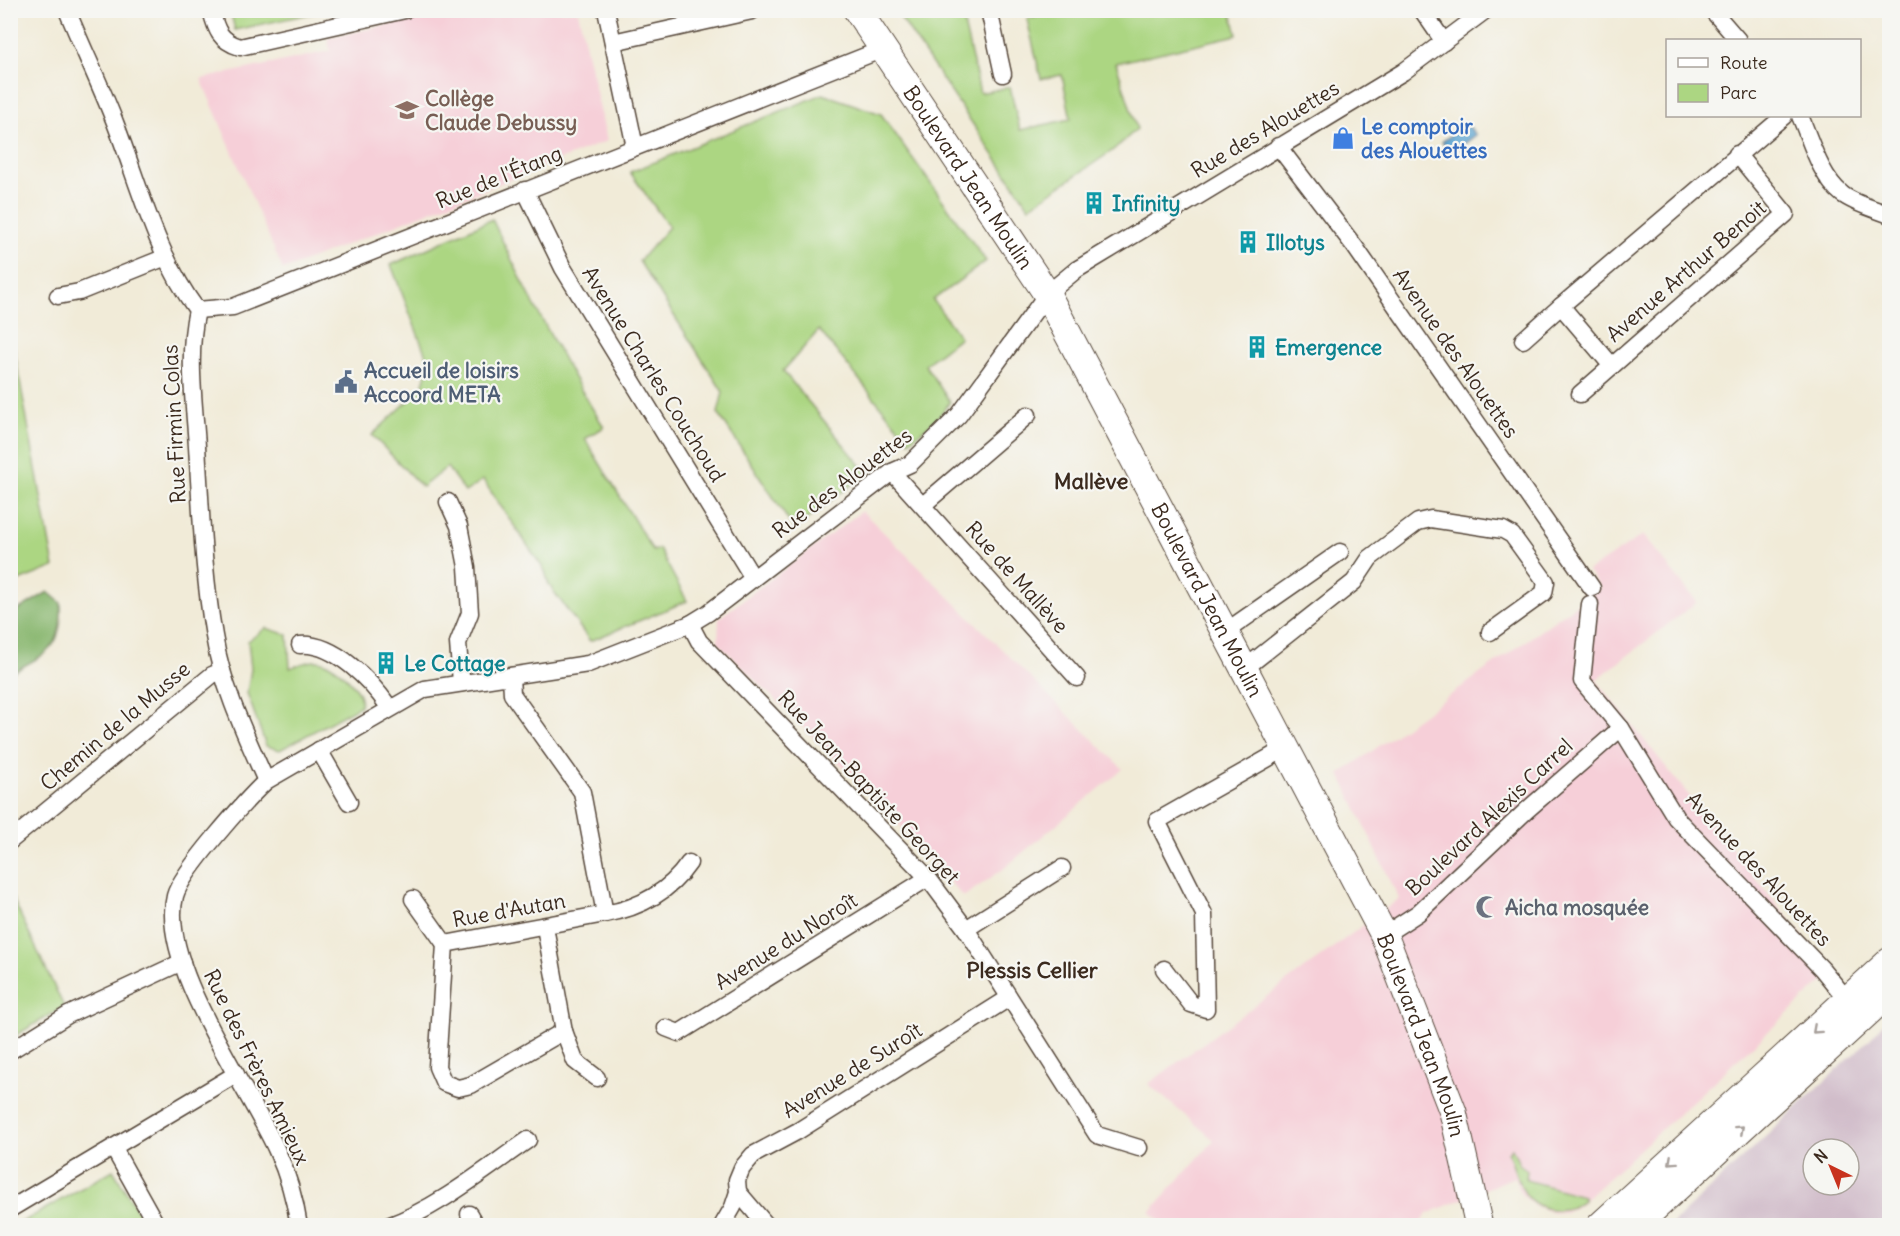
<svg xmlns="http://www.w3.org/2000/svg" width="1900" height="1236" viewBox="0 0 1900 1236" font-family="Delius,sans-serif">
	<rect width="100%" height="100%" fill="#f6f6f2"/>
	<filter id="ink" filterUnits="userSpaceOnUse"><feTurbulence type="fractalNoise" baseFrequency=".0167" numOctaves="2"/><feDisplacementMap in="SourceGraphic" scale="12" xChannelSelector="R" yChannelSelector="G"/><feConvolveMatrix kernelMatrix="1 2 1 2 8 2 1 2 1" color-interpolation-filters="sRGB"/></filter>
	<filter id="wash" filterUnits="userSpaceOnUse"><feTurbulence type="fractalNoise" baseFrequency=".008" numOctaves="4" result="noise"/><feDisplacementMap in="SourceGraphic" scale="24" xChannelSelector="R" yChannelSelector="G"/><feGaussianBlur stdDeviation="1.35" result="paint"/><feColorMatrix in="noise" values="0 0 0 0 0 0 0 0 0 0 0 0 0 0 0 0 0 1.4 0 .05"/><feComposite in="paint" operator="in"/></filter>
	<g filter="url(#wash)">
		<rect width="100%" height="100%" fill="#f1ebd8"/>
		<!-- built -->
		<g fill="#f6cfd8">
			<path d="M451,11H578L607,141L283,270L201,79L330,51L328,38Z"/>
			<path d="M862,511L1123,769L1002,870L963,897L885,808L718,643L719,618Z"/>
			<path d="M1643,535L1697,602L1596,680L1832,973L1578,1206L1565,1212L1552,1213L1534,1205L1522,1195L1514,1177L1427,1214L1419,1225H1164L1150,1212L1214,1140L1148,1084L1399,899L1340,774L1600,588L1588,571Z"/>
		</g>
		<!-- industrial -->
		<path fill="#d1bdca" fill-rule="evenodd" d="M1889,1017V1225H1671L1871,1038ZM1813,1149H1849V1185H1813Z"/>
		<!-- green -->
		<g fill="#acd682" stroke="#748050" stroke-width="1.5">
			<path d="M230,10H324V11L235,30Z"/>
			<path d="M1067,11H1231L1237,35L1116,63L1137,129L1112,151L1029,207L896,11H961L980,93L1010,87L1020,130L1071,119L1062,75L1041,79L1027,19Z"/>
			<path d="M823,94L881,114L986,261L933,300L960,337L925,365L950,402L937,419L909,441L819,330L783,371L867,473L794,529L718,413L723,392L639,261L669,227L630,172Z"/>
			<path d="M492,219C526,291 561,360 604,427L585,439L653,551L659,549L687,601L590,641L549,585L545,571L483,480L465,492L447,467L422,487L372,435L422,388L429,363L391,265Z"/>
			<path d="M11,332L54,567L11,584H10Z"/>
			<path d="M266,628L288,635L290,668C301,664 311,659 323,662C337,666 365,691 360,706L280,750L266,746L247,693L251,669L248,641Z"/>
			<path d="M10,893L64,1007L11,1038H10Z"/>
			<path d="M1512,1148L1519,1164L1527,1170L1526,1180L1583,1196V1200C1567,1214 1541,1213 1527,1196C1518,1184 1513,1166 1508,1152Z"/>
			<path d="M113,1170L146,1225H17Z"/>
		</g>
		<!-- forest -->
		<path fill="#89b770" stroke="#627047" stroke-width="1.5" d="M48,592L61,603C63,650 47,653 11,673V614Z"/>
		<!-- water -->
		<path fill="#58a2d0" stroke="#4a6677" stroke-width="1.5" d="M1466,123L1476,135L1451,154L1442,142Z"/>
	</g>
	<g filter="url(#ink)">
		<g fill="none" stroke-linecap="round" stroke-linejoin="round">
			<!-- minor casing -->
			<g stroke="#56473a" stroke-width="19">
				<g id="minor">
					<path d="M67,10C83,49 101,86 116,125C140,188 157,256 197,310C187,354 194,401 197,446C201,509 203,573 214,636C222,686 246,736 266,781"/>
					<path d="M211,10C216,30 220,41 240,47L405,10"/>
					<path d="M606,10L635,147"/>
					<path d="M989,10L1003,74"/>
					<path d="M1422,10L1444,42"/>
					<path d="M1712,10L1738,40"/>
					<path d="M613,42L752,11"/>
					<path d="M1800,116C1811,141 1820,176 1842,194C1855,204 1875,209 1890,215"/>
					<path d="M1278,146L1355,247L1592,588"/>
					<path d="M525,190L563,268L753,578"/>
					<path d="M58,296L79,292L166,257"/>
					<path d="M197,310L233,307L883,49"/>
					<path d="M1523,340L1561,306"/>
					<path d="M1612,366L1561,306L1784,116"/>
					<path d="M1580,394L1786,214L1737,154"/>
					<path d="M892,472L1077,678"/>
					<path d="M448,502L459,526L467,567L470,613L458,643L461,683"/>
					<path d="M923,505L1028,415"/>
					<path d="M1590,604L1582,681L1621,728L1676,818L1822,969L1848,1001"/>
					<path d="M690,624L699,641L928,878L966,929L1097,1135L1139,1148"/>
					<path d="M1225,632L1340,552"/>
					<path d="M300,645C334,642 371,681 389,707"/>
					<path d="M1244,669L1354,582L1370,558L1418,522L1431,519L1503,530L1512,535L1546,582L1544,593L1490,632"/>
					<path d="M511,676L512,694L582,792L605,914C639,908 669,892 689,863"/>
					<path d="M319,750L349,802"/>
					<path d="M10,841L212,675L222,671"/>
					<path d="M413,899L445,944"/>
					<path d="M545,927L564,1031L575,1061L597,1078"/>
					<path d="M966,929L1062,868"/>
					<path d="M1384,935L1418,913L1527,810L1621,728"/>
					<path d="M1164,969L1191,1004L1206,1009L1204,914L1157,821L1286,748"/>
					<path d="M666,1028L679,1033L928,878"/>
					<path d="M564,1031L471,1085L458,1088L444,1083L437,1067L445,944L605,914"/>
					<path d="M10,1051L68,1015L182,962"/>
					<path d="M114,1149L157,1226"/>
					<path d="M738,1192L767,1226"/>
					<path d="M10,1209L236,1074"/>
					<path d="M469,1214L476,1226"/>
					<path d="M299,1226C295,1200 288,1175 277,1151C249,1088 158,964 175,896C181,872 247,799 266,781L425,689L588,664L690,624L708,613L892,472L910,464L959,415L1047,294L1076,270L1403,72L1486,10"/>
					<path d="M388,1226C438,1208 484,1170 528,1140"/>
					<path d="M722,1226L733,1207L738,1192L737,1180L742,1168L753,1155L798,1131L1009,998"/>
				</g>
			</g>
			<!-- primary casing -->
			<g stroke="#56473a" stroke-width="29">
				<g id="primary">
					<path id="s1" d="M857,10L1047,294L1384,935L1453,1112L1479,1226"/>
					<path d="M1600,1226L1890,961"/>
					<path d="M1635,1226L1890,992"/>
				</g>
			</g>
			<!-- minor -->
			<use href="#minor" stroke="#fff" stroke-width="16"/>
			<!-- primary -->
			<use href="#primary" stroke="#fff" stroke-width="27"/>
		</g>
		<!-- one-way arrows -->
		<defs><path id="oneway-chevron" d="M-2-3.5L2.5 0L-2 3.5" fill="none" stroke-width="1.6" stroke-linecap="round" stroke-linejoin="round" transform="scale(1.5)"/></defs>
		<g stroke="#a79f9a">
			<use href="#oneway-chevron" transform="translate(1816 1030) rotate(138)"/>
			<use href="#oneway-chevron" transform="translate(1740 1129) rotate(-42)"/>
			<use href="#oneway-chevron" transform="translate(1672 1161) rotate(138)"/>
		</g>
	</g>
	<!-- icons -->
	<defs>
		<g id="school-bare" transform="scale(1.8)"><path d="M0-5L7-2L0 1L-7-2ZM-4 1L0 2.5L4 1V4Q0 6-4 4Z" fill="#8d6e63" stroke="#f6f6f2" stroke-width="2.5" paint-order="stroke"/></g>
		<g id="shop-bare" transform="scale(1.8)"><path d="M-5-2.5h2.3a2.7 3.5 0 0 1 5.4 0H5L5.5 6h-11ZM-1.5-2.5h3a1.5 2.3 0 0 0-3 0Z" fill="#3f7fe0" stroke="#f6f6f2" stroke-width="2.5" paint-order="stroke"/></g>
		<g id="building-bare" transform="scale(1.8)"><path d="M-4-6H4V6H1V3H-1V6H-4ZM-2.5-4.3h1.7v1.8h-1.7ZM.8-4.3h1.7v1.8H.8ZM-2.5-1h1.7V.8h-1.7ZM.8-1h1.7V.8H.8Z" fill="#0f9aa8" stroke="#f6f6f2" stroke-width="2.5" paint-order="stroke"/></g>
		<g id="civic-bare" transform="scale(1.8)"><path d="M-.6-6.5H3V-4.5H.6V-3L4-1V1h2V6H-6V1h2V-1L-.6-3ZM-1.2 2.5V6h2.4V2.5Z" fill="#5c6f8a" stroke="#f6f6f2" stroke-width="2.5" paint-order="stroke"/></g>
		<g id="mosque-bare" transform="scale(1.8)"><path d="M3.5-4.9A6 6 0 1 0 3.5 4.9A5 5 0 1 1 3.5-4.9Z" fill="#6b7280" stroke="#f6f6f2" stroke-width="2.5" paint-order="stroke"/></g>
	</defs>
	<g fill-rule="evenodd">
		<use href="#school-bare" x="407" y="110"/>
		<use href="#shop-bare" x="1343" y="138"/>
		<use href="#building-bare" x="1094" y="203"/>
		<use href="#building-bare" x="1248" y="242"/>
		<use href="#building-bare" x="1257" y="347"/>
		<use href="#civic-bare" x="346" y="382"/>
		<use href="#building-bare" x="386" y="663"/>
		<use href="#mosque-bare" x="1487" y="907"/>
	</g>
	<g text-anchor="middle" dominant-baseline="central" stroke-width="4.5" stroke-linejoin="round" paint-order="stroke">
		<!-- education labels -->
		<g font-size="21" font-weight="bold" fill="#785e54" stroke="#f6f6f2" text-anchor="start">
			<text x="425" y="98">Collège<tspan x="425" dy="24">Claude Debussy</tspan></text>
		</g>
		<!-- shop labels -->
		<g font-size="21" font-weight="bold" fill="#366cbe" stroke="#f6f6f2" text-anchor="start">
			<text x="1361" y="126">Le comptoir<tspan x="1361" dy="24">des Alouettes</tspan></text>
		</g>
		<!-- street labels -->
		<g font-size="21" fill="#3b2a1e" stroke="#f6f6f2">
			<text transform="translate(1265 129) rotate(-31)">Rue des Alouettes</text>
			<text transform="translate(499 177) rotate(-22)">Rue de l'Étang</text>
			<text stroke="none"><textPath href="#s1" startOffset="201">Boulevard Jean Moulin</textPath></text>
			<text transform="translate(1686 271) rotate(-41)">Avenue Arthur Benoit</text>
			<text transform="translate(1456 353) rotate(55)">Avenue des Alouettes</text>
			<text transform="translate(654 374) rotate(58)">Avenue Charles Couchoud</text>
			<text transform="translate(174 424) rotate(-93)">Rue Firmin Colas</text>
			<text transform="translate(842 483) rotate(-37)">Rue des Alouettes</text>
			<text transform="translate(1017 577) rotate(48)">Rue de Mallève</text>
			<text stroke="none"><textPath href="#s1" startOffset="687">Boulevard Jean Moulin</textPath></text>
			<text transform="translate(115 726) rotate(-40)">Chemin de la Musse</text>
			<text transform="translate(869 787) rotate(47)">Rue Jean-Baptiste Georget</text>
			<text transform="translate(1489 817) rotate(-43)">Boulevard Alexis Carrel</text>
			<text transform="translate(1759 869) rotate(47)">Avenue des Alouettes</text>
			<text transform="translate(509 910) rotate(-10)">Rue d'Autan</text>
			<text transform="translate(786 941) rotate(-32)">Avenue du Noroît</text>
			<text stroke="none"><textPath href="#s1" startOffset="1173">Boulevard Jean Moulin</textPath></text>
			<text transform="translate(257 1067) rotate(64)">Rue des Frères Amieux</text>
			<text transform="translate(852 1070) rotate(-32)">Avenue de Suroît</text>
		</g>
		<!-- culture labels -->
		<g font-size="21" font-weight="bold" fill="#0d838f" stroke="#f6f6f2" text-anchor="start">
			<text x="1112" y="203">Infinity</text>
			<text x="1266" y="242">Illotys</text>
			<text x="1275" y="347">Emergence</text>
			<text x="404" y="663">Le Cottage</text>
		</g>
		<!-- service labels -->
		<g font-size="21" font-weight="bold" fill="#4e5e75" stroke="#f6f6f2" text-anchor="start">
			<text x="364" y="370">Accueil de loisirs<tspan x="364" dy="24">Accoord META</tspan></text>
		</g>
		<!-- worship labels -->
		<g font-size="21" font-weight="bold" fill="#5b616d" stroke="#f6f6f2" text-anchor="start">
			<text x="1505" y="907">Aicha mosquée</text>
		</g>
		<!-- neighbourhood labels -->
		<g font-size="22" font-weight="bold" fill="#3b2a1e" stroke="#f6f6f2">
			<text x="1091" y="481">Mallève</text>
			<text x="1032" y="970">Plessis Cellier</text>
		</g>
	</g>
	<!-- margin -->
	<rect width="1900" height="1236" fill="none" stroke="#f6f6f2" stroke-width="36"/>
	<!-- legend -->
	<rect x="1666" y="39" width="195" height="78" fill="#f6f6f2" stroke="#aba49d" stroke-width="1.5"/>
	<rect x="1678" y="58" width="30" height="9" fill="#ffffff" stroke="#aba49d" stroke-width="1.5"/>
	<text x="1720" y="69" font-size="18" fill="#3b2a1e">Route</text>
	<rect x="1678" y="84" width="30" height="18" fill="#acd682" stroke="#aba49d" stroke-width="1.5"/>
	<text x="1720" y="99" font-size="18" fill="#3b2a1e">Parc</text>
	<!-- north arrow -->
	<g transform="translate(1831 1167) rotate(317)"><circle r="28" fill="#f6f6f2" stroke="#aba49d" stroke-width="1.5"/>
	<path d="M0-4.5L10 22L0 15L-10 22Z" fill="#c8321e"/>
	<text y="-9" font-size="16" font-weight="bold" text-anchor="middle" fill="#3b2a1e">N</text>
	</g>
</svg>
